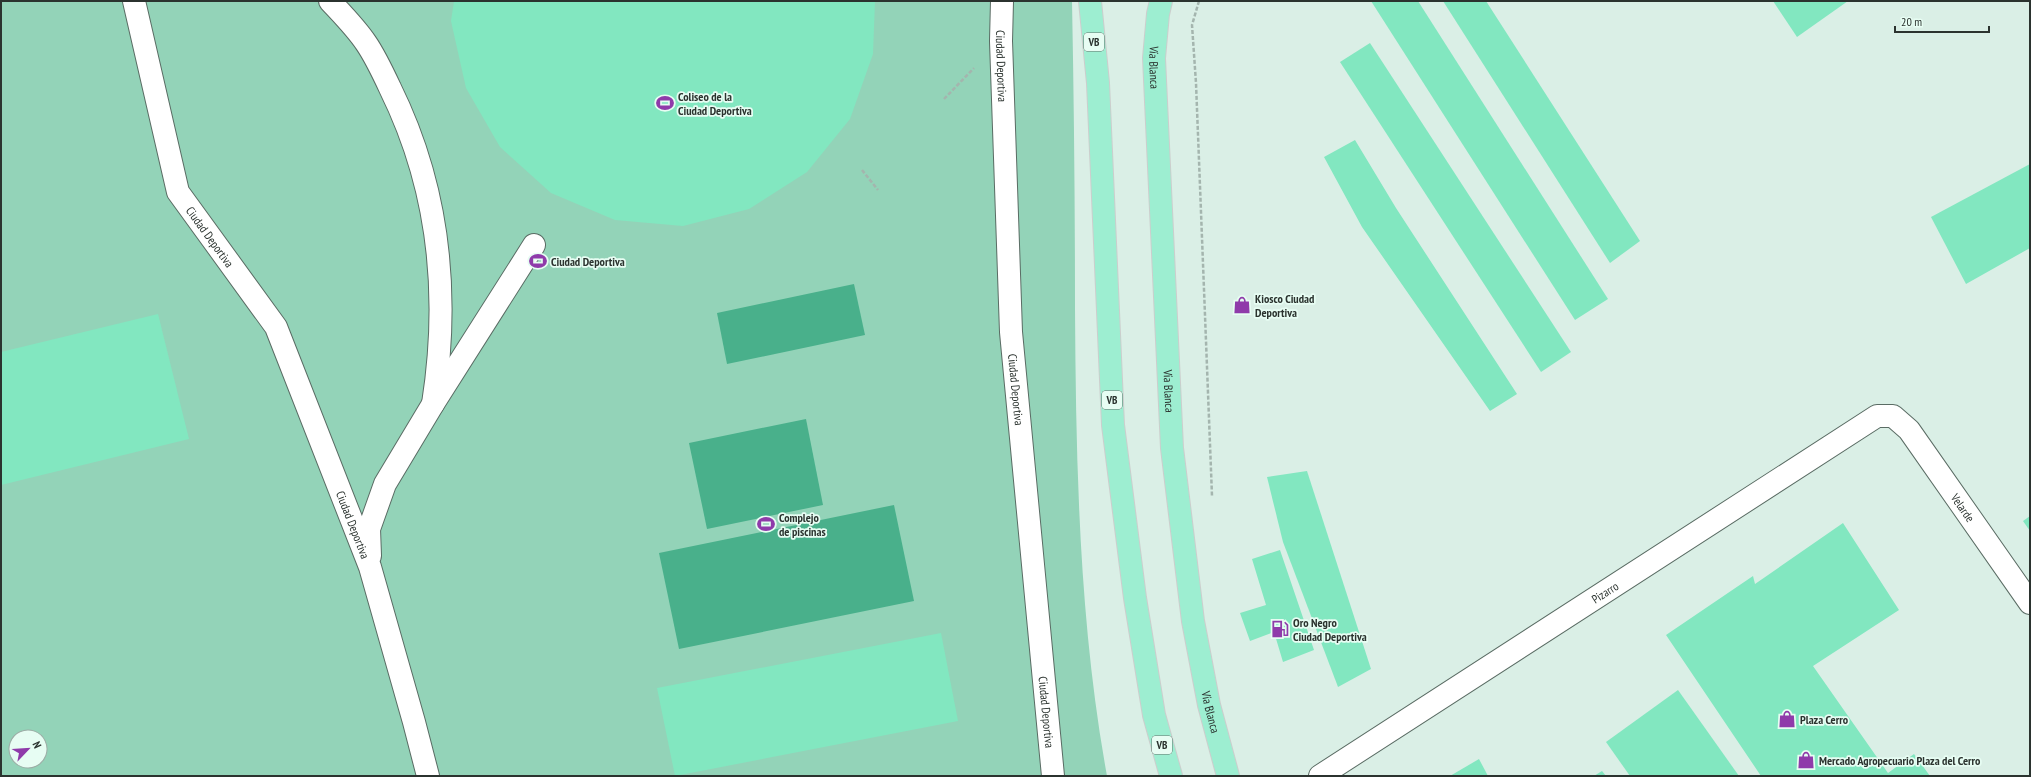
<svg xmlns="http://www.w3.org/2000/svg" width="2031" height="777" viewBox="0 0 2031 777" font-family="'PT Sans Narrow',sans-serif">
	<rect width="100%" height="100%" fill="#daefe6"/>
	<!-- green -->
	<path fill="#93d3b8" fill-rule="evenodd" d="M1,1H1072C1074,104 1075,207 1075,309C1076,465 1079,622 1107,776H1ZM16,737H40V761H16Z"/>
	<!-- water -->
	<g fill="#49b08b">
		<path d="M854,284L865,335L727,364L717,313Z"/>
		<path d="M806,419L823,505L707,529L689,443Z"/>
		<path d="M894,505L914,601L679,649L659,553Z"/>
	</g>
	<!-- building -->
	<g fill="#82e7c0">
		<path d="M454,1H875L873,54L850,119L807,172L749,209L683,226L615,220L551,193L500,147L466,88L451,21Z"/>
		<path d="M1371,1H1418L1608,299L1575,320Z"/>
		<path d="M1443,1H1486L1640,241L1610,263Z"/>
		<path d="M1773,1H1848L1797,37Z"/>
		<path d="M1370,43L1571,352L1541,372L1340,62Z"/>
		<path d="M1355,140L1396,208L1517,394L1490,411L1362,227L1324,157Z"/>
		<path d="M2030,164V248L1966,284L1931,217Z"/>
		<path d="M158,314L189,439L1,485V352Z"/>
		<path d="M1307,471L1371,669L1338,687L1283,542L1267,477Z"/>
		<path d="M2030,516V531L2023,521Z"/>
		<path d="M1843,523L1899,610L1813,666L1888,773L1914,754L1930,776H1761L1666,635L1753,576L1755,584Z"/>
		<path d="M1280,550L1314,650L1283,662L1274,632L1250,641L1240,613L1266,605L1252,559Z"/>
		<path d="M941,633L958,721L675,776L657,688Z"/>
		<path d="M1678,690L1739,776H1630L1606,742Z"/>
		<path d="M1479,759L1488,776H1450Z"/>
		<path d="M1602,771L1606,776H1594Z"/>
	</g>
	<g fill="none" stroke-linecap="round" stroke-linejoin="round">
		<!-- minor casing -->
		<g stroke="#5a6c64" stroke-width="24">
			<g id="minor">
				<path id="s1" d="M134,1L178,192L276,327L370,567L414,722L428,776"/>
				<path d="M330,1C342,14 356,28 366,43C375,56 383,73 390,88C439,187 450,295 433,404"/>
				<path id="s2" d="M1002,1L1001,41L1011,332L1053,776"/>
				<path d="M370,556L369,529L385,484L433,404L534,245"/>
				<path id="s3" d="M1320,776L1877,416H1893L1909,430L2030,603"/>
			</g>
		</g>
		<!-- major casing -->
		<g stroke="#cccecd" stroke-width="24">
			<g id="major">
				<path d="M1090,1L1098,83L1113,425L1135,598L1154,715L1171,776"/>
				<path id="s4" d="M1161,1L1158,14L1154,58L1172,448L1193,621L1209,705L1228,776"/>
			</g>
		</g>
		<!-- path -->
		<g stroke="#a4b5ae" stroke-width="2.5" stroke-dasharray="4 2" stroke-linecap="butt">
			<path d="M1199,1L1192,25L1196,83L1212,496"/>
			<path d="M944,99L974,68"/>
			<path d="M862,170L878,190"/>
		</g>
		<!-- minor -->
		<use href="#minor" stroke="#fff" stroke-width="22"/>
		<!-- major -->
		<use href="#major" stroke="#9deed1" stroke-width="22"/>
	</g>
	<!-- icons -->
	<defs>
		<g id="stadium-bare" transform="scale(1.38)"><path d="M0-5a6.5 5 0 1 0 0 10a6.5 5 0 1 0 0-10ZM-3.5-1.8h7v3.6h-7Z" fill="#8f3baa" stroke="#e7fdf3" stroke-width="2.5" paint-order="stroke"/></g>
		<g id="shop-bare" transform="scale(1.38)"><path d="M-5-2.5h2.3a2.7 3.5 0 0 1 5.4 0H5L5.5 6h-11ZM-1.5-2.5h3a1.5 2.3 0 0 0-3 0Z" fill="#8f3baa" stroke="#e7fdf3" stroke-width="2.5" paint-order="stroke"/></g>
		<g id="fuel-bare" transform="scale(1.38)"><path d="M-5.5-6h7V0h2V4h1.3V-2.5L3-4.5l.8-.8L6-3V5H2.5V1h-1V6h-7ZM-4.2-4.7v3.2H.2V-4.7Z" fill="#8f3baa" stroke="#e7fdf3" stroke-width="2.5" paint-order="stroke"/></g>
	</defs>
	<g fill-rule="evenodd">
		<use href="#stadium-bare" x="665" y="103"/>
		<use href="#stadium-bare" x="538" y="261"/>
		<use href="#shop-bare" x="1242" y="305"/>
		<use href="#stadium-bare" x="766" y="524"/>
		<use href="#fuel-bare" x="1280" y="629"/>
		<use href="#shop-bare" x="1787" y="719"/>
		<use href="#shop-bare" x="1806" y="760"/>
	</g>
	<g text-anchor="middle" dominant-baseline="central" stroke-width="3.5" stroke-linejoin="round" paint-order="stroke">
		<!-- shield labels -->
		<g fill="#e7fdf3" stroke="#63706a" stroke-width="1">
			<rect x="1084" y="33" width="20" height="18" rx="3"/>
			<rect x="1102" y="391" width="20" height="18" rx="3"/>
			<rect x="1152" y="736" width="20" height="18" rx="3"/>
		</g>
		<g font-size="11" font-weight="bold" fill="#2b332f">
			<text x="1094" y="42">VB</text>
			<text x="1112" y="400">VB</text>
			<text x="1162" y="745">VB</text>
		</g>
		<!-- street labels -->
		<g font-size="12" fill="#2b332f" stroke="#e7fdf3">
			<text stroke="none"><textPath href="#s2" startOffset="65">Ciudad Deportiva</textPath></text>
			<text stroke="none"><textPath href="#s4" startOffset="67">Vía Blanca</textPath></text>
			<text stroke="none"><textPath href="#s1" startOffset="251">Ciudad Deportiva</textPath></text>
			<text stroke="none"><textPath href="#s2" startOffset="389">Ciudad Deportiva</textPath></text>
			<text stroke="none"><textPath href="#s4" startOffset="391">Vía Blanca</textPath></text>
			<text stroke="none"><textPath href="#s3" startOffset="795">Velarde</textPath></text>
			<text stroke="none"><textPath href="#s1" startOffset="575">Ciudad Deportiva</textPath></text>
			<text stroke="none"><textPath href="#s3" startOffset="339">Pizarro</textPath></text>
			<text stroke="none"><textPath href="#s2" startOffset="713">Ciudad Deportiva</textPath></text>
			<text stroke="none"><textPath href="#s4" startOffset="715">Vía Blanca</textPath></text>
		</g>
		<!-- poi labels -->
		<g font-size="12" font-weight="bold" fill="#2b332f" stroke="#e7fdf3" text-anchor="start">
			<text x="678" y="96">Coliseo de la<tspan x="678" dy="14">Ciudad Deportiva</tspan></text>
			<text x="551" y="261">Ciudad Deportiva</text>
			<text x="1255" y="298">Kiosco Ciudad<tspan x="1255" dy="14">Deportiva</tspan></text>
			<text x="779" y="517">Complejo<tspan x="779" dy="14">de piscinas</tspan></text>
			<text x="1293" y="622">Oro Negro<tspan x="1293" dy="14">Ciudad Deportiva</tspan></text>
			<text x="1800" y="719">Plaza Cerro</text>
			<text x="1819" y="760">Mercado Agropecuario Plaza del Cerro</text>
		</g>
	</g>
	<!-- border -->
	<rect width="2031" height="777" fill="none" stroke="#2b332f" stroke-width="4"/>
	<!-- north arrow -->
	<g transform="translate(28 749) rotate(65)"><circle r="19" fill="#e7fdf3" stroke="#9caca5"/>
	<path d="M0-3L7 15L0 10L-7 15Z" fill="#8f3baa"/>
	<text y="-6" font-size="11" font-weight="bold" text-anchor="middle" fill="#2b332f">N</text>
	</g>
	<!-- scale -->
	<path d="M1895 26v6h94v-6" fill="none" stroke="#2b332f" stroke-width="2"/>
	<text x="1901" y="26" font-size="12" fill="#2b332f" stroke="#e7fdf3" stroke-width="3" paint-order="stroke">20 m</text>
</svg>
